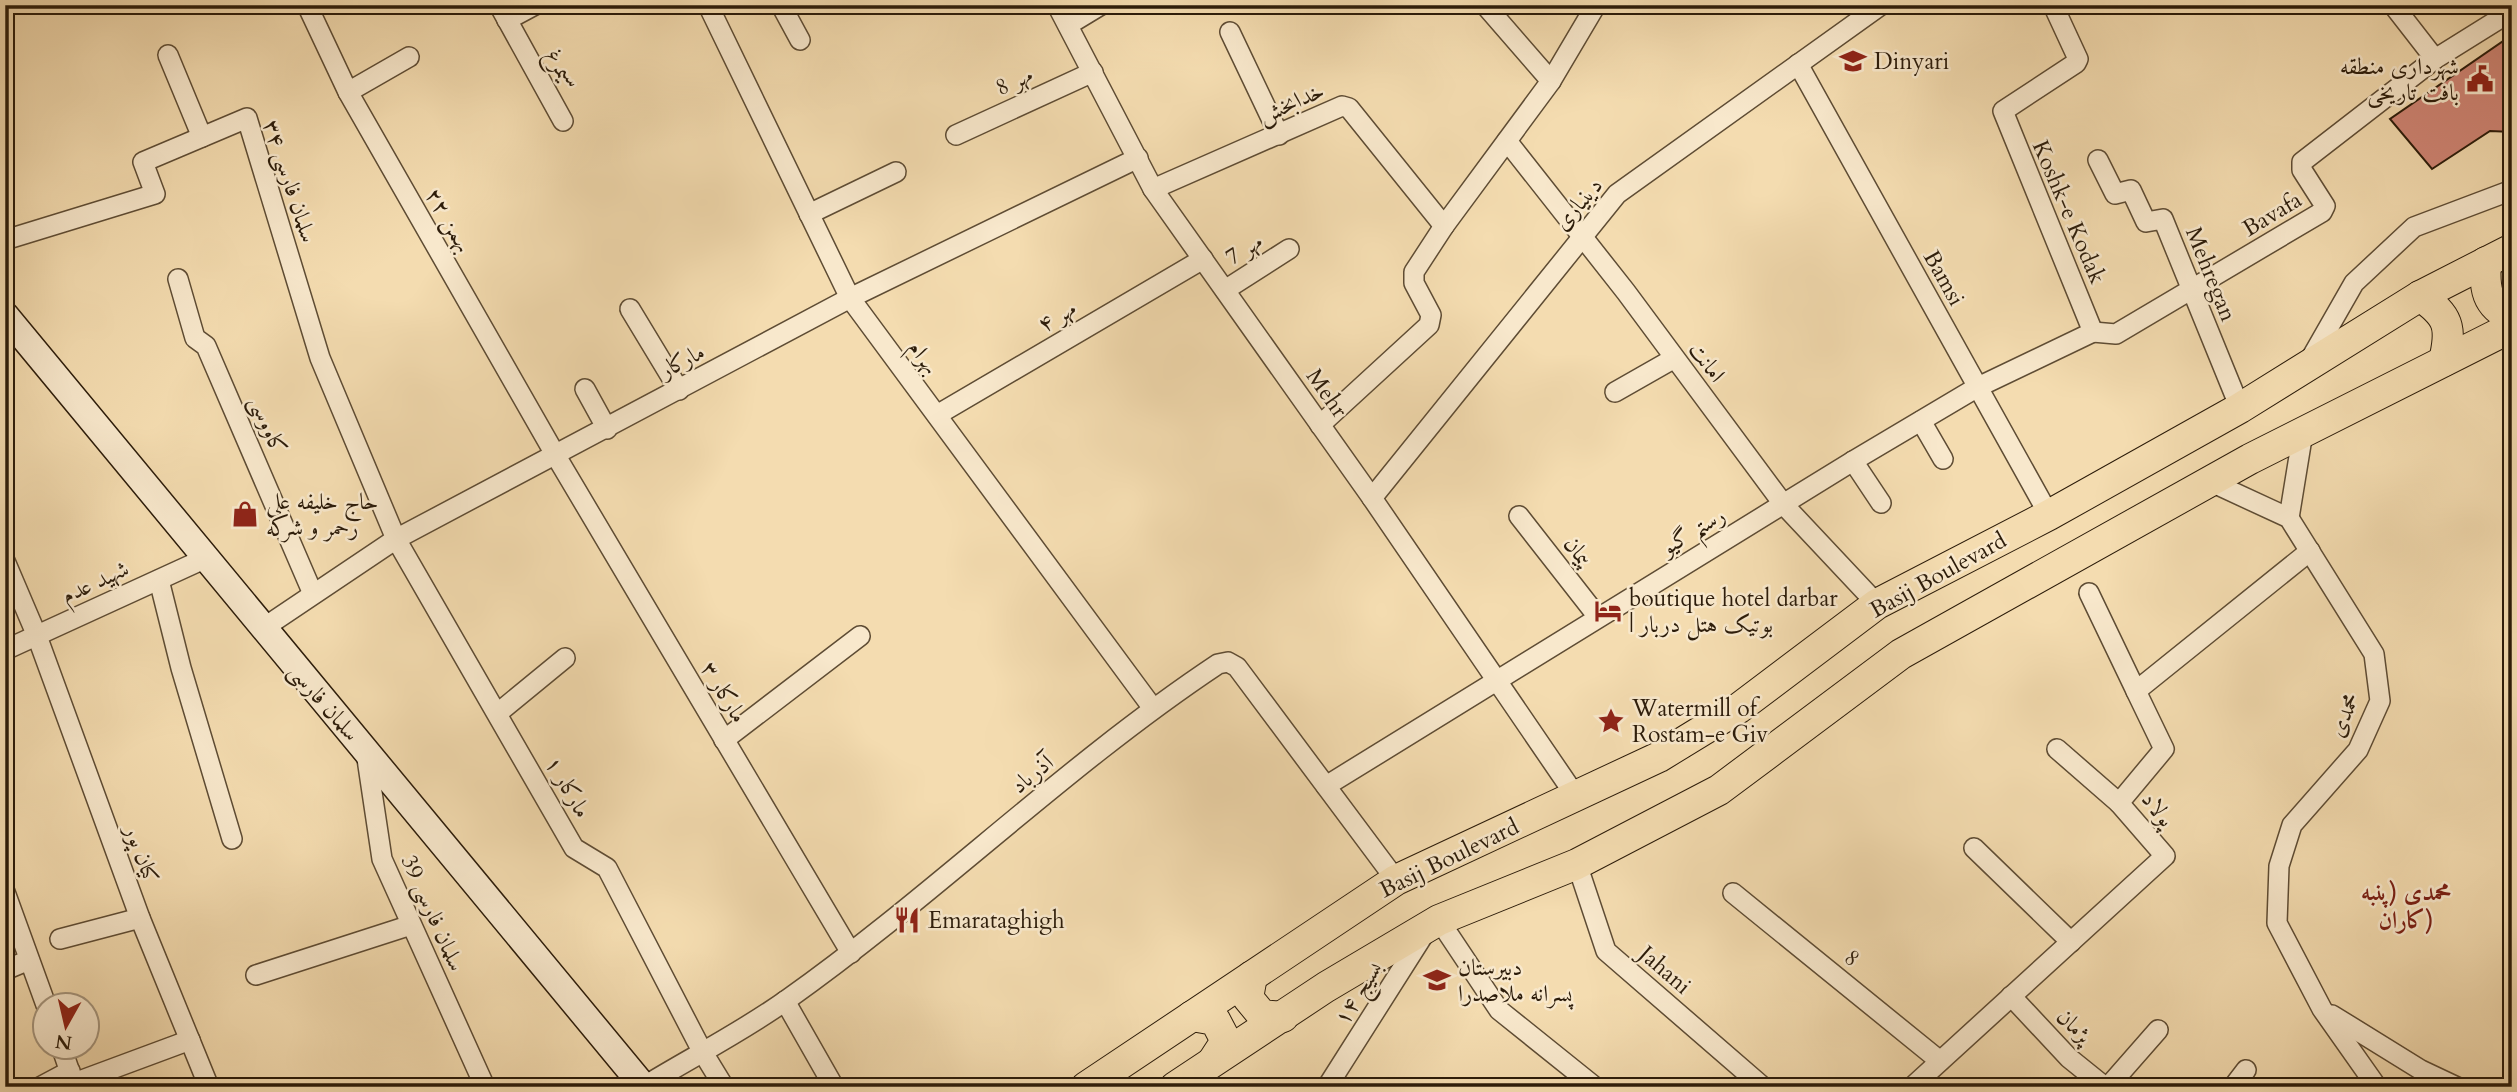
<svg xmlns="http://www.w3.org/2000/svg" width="2517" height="1092" viewBox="0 0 2517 1092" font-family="Cardo,Amiri,serif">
	<rect width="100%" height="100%" fill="#f4dcb0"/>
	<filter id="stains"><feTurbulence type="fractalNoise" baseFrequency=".00286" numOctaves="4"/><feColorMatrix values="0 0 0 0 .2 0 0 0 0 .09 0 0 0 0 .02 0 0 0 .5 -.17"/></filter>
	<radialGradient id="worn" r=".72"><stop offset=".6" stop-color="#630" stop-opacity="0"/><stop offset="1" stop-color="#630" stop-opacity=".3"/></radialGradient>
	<!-- building -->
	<path fill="#d08575" stroke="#2c1c0a" stroke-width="2" d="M2512,35V132L2490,131L2432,169L2390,119Z"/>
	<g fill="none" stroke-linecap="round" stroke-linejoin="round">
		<!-- street casing -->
		<g stroke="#5e4c34" stroke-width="22">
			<g id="street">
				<path d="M307,5L348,92L556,456L851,953"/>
				<path d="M499,5L563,121"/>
				<path d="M708,5L850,298L1152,707"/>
				<path d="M781,5L800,40"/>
				<path d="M1057,5L1153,189L1372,498L1577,798"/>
				<path d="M1485,5L1551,81"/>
				<path d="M2053,5L2078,59L2076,63L2003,111L2093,332"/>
				<path d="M2393,5L2435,59"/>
				<path d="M507,20L535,5"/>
				<path d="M1068,25L1101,5"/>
				<path d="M1230,32L1279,135"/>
				<path d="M168,55L202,137"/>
				<path d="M1798,64L2049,515"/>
				<path d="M348,92L409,57"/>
				<path d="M956,135L1093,72"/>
				<path d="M1507,141L1626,292L1784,505L1877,604"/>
				<path d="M2098,160L2115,194L2131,190L2146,222L2163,219L2240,408"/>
				<path d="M1153,189L1342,106L1349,108L1444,226"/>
				<path d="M809,214L896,172"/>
				<path d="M5,240L155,194L143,162L247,118L320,358L396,539L574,848L607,868L702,1051L724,1087"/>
				<path d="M178,279L195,338L206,346L313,594"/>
				<path d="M1225,290L1289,249"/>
				<path d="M630,309L679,390"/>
				<path d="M2093,332L2116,334L2322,212L2325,206L2302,170V162L2435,59L2512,11"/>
				<path d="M2310,360L2354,283L2414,227L2512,190"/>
				<path d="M585,389L607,429"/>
				<path d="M1615,392L1673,359"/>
				<path d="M937,415L1203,259"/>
				<path d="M1921,421L1943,459"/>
				<path d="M1320,425L1429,325L1431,315L1414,283V272L1444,226L1551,81L1596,5"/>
				<path d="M1853,461L1881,503"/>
				<path d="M2209,481L2289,518L2374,654L2380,701L2358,750L2292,825L2279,866L2277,923L2322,1009L2377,1087"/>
				<path d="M1372,498L1617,194L1881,5"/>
				<path d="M1519,516L1598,617"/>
				<path d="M2289,518L2303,432"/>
				<path d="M5,561L37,636L140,918L209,1087"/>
				<path d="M159,580L181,668L232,839"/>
				<path d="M2089,593L2136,691"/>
				<path d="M262,629L396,539L850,298L1138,158"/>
				<path d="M5,650L206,558"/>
				<path d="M498,713L565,658"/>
				<path d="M724,740L860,636"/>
				<path d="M2057,749L2119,803"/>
				<path d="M366,752L382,859L485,1087"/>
				<path d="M1326,786L1853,461L1976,388L2093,332"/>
				<path d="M1974,848L2071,942"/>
				<path d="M1577,864L1606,951L1763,1087"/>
				<path d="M5,892L46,1005"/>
				<path d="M1733,893L1940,1061"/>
				<path d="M1439,920L1499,1010L1595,1087"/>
				<path d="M60,939L140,918"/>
				<path d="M5,970L29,960"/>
				<path d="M256,975L411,925"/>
				<path d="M2011,996L2069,1058L2105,1087"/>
				<path d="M785,1001L834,1087"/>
				<path d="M2332,1015L2421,1070L2457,1087"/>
				<path d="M61,1046L75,1087"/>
				<path d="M74,1083L190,1040"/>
				<path d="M40,1087L70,1071"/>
				<path d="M643,1087C690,1058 742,1032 788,999C936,894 1066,765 1218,664L1228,662L1237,667L1396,880"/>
				<path d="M1327,1087L1426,931"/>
				<path d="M1912,1087L2165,856L2119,803L2164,749L2136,691L2310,551"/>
				<path d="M2108,1087L2158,1030"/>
				<path d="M2233,1087L2246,1070"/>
			</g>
		</g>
		<!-- secondary casing -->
		<g stroke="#2c1c0a" stroke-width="29">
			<path id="secondary" d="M5,315L644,1087"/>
		</g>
		<!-- primary casing -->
		<g stroke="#2c1c0a" stroke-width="32">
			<g id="primary">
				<path d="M2486,262C2484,288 2486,306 2512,317"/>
				<path d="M2420,296C2449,316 2452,327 2444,361"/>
				<path d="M1252,976L1248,998L1262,1015L1283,1017"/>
				<path d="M1192,1016L1215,1020L1226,1041L1213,1061"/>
				<path d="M1086,1087L1396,880L1659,757L1739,708L1877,604L2049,515L2240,408L2420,296L2512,249"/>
				<path d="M1175,1087L1326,987L1439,920L1577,864L1719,790L1901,654L2250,459L2512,327"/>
			</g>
		</g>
		<!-- street -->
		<use href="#street" stroke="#f8e8cc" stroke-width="19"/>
		<!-- secondary -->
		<use href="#secondary" stroke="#f8e8cc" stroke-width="26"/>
		<!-- primary -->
		<use href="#primary" stroke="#f4dcb0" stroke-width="30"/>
	</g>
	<!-- icons -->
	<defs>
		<g id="school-bare" transform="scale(2.1)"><path d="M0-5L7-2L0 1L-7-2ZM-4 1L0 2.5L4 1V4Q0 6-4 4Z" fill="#8f2418" stroke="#f8e8cc" stroke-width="2.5" paint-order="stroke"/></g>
		<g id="civic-bare" transform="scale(2.1)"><path d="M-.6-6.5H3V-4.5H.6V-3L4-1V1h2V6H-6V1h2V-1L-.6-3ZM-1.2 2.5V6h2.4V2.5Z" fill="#8f2418" stroke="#f8e8cc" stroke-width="2.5" paint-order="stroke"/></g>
		<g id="shop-bare" transform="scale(2.1)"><path d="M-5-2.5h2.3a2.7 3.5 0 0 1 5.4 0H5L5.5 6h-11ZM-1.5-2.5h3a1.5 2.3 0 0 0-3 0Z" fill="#8f2418" stroke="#f8e8cc" stroke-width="2.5" paint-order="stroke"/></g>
		<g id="hotel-bare" transform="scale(2.1)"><path d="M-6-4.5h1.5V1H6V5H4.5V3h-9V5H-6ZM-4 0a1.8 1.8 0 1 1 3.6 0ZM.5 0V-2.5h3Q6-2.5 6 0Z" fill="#8f2418" stroke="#f8e8cc" stroke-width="2.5" paint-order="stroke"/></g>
		<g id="sight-bare" transform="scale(2.1)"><path d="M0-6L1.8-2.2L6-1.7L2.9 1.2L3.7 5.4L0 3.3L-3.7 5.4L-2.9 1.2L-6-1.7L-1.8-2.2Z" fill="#8f2418" stroke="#f8e8cc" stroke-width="2.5" paint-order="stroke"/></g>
		<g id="restaurant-bare" transform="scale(2.1)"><path d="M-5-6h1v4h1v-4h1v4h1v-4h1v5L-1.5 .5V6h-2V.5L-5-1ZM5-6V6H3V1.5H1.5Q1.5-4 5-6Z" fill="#8f2418" stroke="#f8e8cc" stroke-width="2.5" paint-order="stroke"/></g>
	</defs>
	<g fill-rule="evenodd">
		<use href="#school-bare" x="1853" y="61"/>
		<use href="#civic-bare" x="2480" y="79"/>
		<use href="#shop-bare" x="245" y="514"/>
		<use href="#hotel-bare" x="1608" y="611"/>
		<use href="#sight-bare" x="1611" y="721"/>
		<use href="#restaurant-bare" x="907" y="920"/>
		<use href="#school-bare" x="1437" y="980"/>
	</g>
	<g text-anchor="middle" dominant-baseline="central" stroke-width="5" stroke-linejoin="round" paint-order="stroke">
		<!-- poi labels -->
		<g font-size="23" fill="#2c1c0a" stroke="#f8e8cc" text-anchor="start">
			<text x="1874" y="61">Dinyari</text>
			<text x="2459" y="66" text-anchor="end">شهرداری منطقه<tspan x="2459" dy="26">بافت تاریخی</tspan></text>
			<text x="266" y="501">حاج خلیفه علی<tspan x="266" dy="26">رحمر و شرکه</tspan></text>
			<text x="1629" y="598">boutique hotel darbar<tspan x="1629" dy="26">| بوتیک هتل دربار</tspan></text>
			<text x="1632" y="708">Watermill of<tspan x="1632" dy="26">Rostam-e Giv</tspan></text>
			<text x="928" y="920">Emarataghigh</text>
			<text x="1458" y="967">دبیرستان<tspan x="1458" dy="26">پسرانه ملاصدرا</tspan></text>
		</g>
		<!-- street labels -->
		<g font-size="23" fill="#2c1c0a" stroke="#f8e8cc">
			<text transform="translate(562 69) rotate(61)">سیمرغ</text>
			<text transform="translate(1014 81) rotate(-25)">مهر 8</text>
			<text transform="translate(1291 103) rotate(-24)">خدابخش</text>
			<text transform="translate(290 181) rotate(72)">سلمان فارسی ۳۴</text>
			<text transform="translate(1578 204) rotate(-49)">دینیاری</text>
			<text transform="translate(2069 212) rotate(67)">Koshk-e Kodak</text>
			<text transform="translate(2272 214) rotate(-31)">Bavafa</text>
			<text transform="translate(449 220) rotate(60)">۲۲ بهمن</text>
			<text transform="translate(1244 249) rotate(-32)">مهر 7</text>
			<text transform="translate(2211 274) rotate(68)">Mehregan</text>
			<text transform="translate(1944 278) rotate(61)">Bamsi</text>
			<text transform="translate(1057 316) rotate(-30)">مهر ۴</text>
			<text transform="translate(924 357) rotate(53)">بهرام</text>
			<text transform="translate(682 361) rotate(-28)">مارکار</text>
			<text transform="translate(1707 362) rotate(53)">امانت</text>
			<text transform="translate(1327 393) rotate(55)">Mehr</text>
			<text transform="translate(268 425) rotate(67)">کاووسی</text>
			<text transform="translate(1693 531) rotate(-31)">رستم گیو</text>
			<text transform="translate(1578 551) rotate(52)">پیمان</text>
			<text transform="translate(1938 575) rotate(-29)">Basij Boulevard</text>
			<text transform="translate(95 582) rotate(-25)">شهید عدم</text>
			<text transform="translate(724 692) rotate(59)">مارکار ۳</text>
			<text transform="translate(324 702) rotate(49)">سلمان فارسی</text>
			<text transform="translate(2344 715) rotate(-67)">محمدی</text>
			<text transform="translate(1032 774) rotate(-39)">آذرباد</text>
			<text transform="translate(568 787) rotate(60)">مارکار ۱</text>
			<text transform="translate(2158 809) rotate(52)">پولاد</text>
			<text transform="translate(142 854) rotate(70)">کیان پور</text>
			<text transform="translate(1449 858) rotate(-26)">Basij Boulevard</text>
			<text transform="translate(433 913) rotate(66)">سلمان فارسی 39</text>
			<text transform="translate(1852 958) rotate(39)">8</text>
			<text transform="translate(1665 970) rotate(41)">Jahani</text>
			<text transform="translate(1358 993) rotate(-58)">بسیج ۱۴</text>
			<text transform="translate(2074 1026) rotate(45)">پژمان</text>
		</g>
		<!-- neighbourhood labels -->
		<g font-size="24" font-weight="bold" fill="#7a1f14" stroke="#f8e8cc">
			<text x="2406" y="892">محمدی (پنبه<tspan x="2406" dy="28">کاران)</tspan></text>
		</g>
	</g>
	<!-- margin -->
	<rect width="2517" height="1092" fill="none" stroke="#f4dcb0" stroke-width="28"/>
	<rect x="7" y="7" width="2503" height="1078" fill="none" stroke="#2c1c0a" stroke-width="3.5"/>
	<rect x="14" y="14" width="2489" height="1064" fill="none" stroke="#2c1c0a" stroke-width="2"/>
	<!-- north arrow -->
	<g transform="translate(66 1026) rotate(188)"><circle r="33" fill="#f8e8cc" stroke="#a6967e" stroke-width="2"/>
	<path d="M0-5L12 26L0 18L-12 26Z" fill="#8f2418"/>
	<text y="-10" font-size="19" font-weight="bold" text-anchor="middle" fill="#2c1c0a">N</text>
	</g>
	<rect width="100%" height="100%" filter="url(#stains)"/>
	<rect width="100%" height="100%" fill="url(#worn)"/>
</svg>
